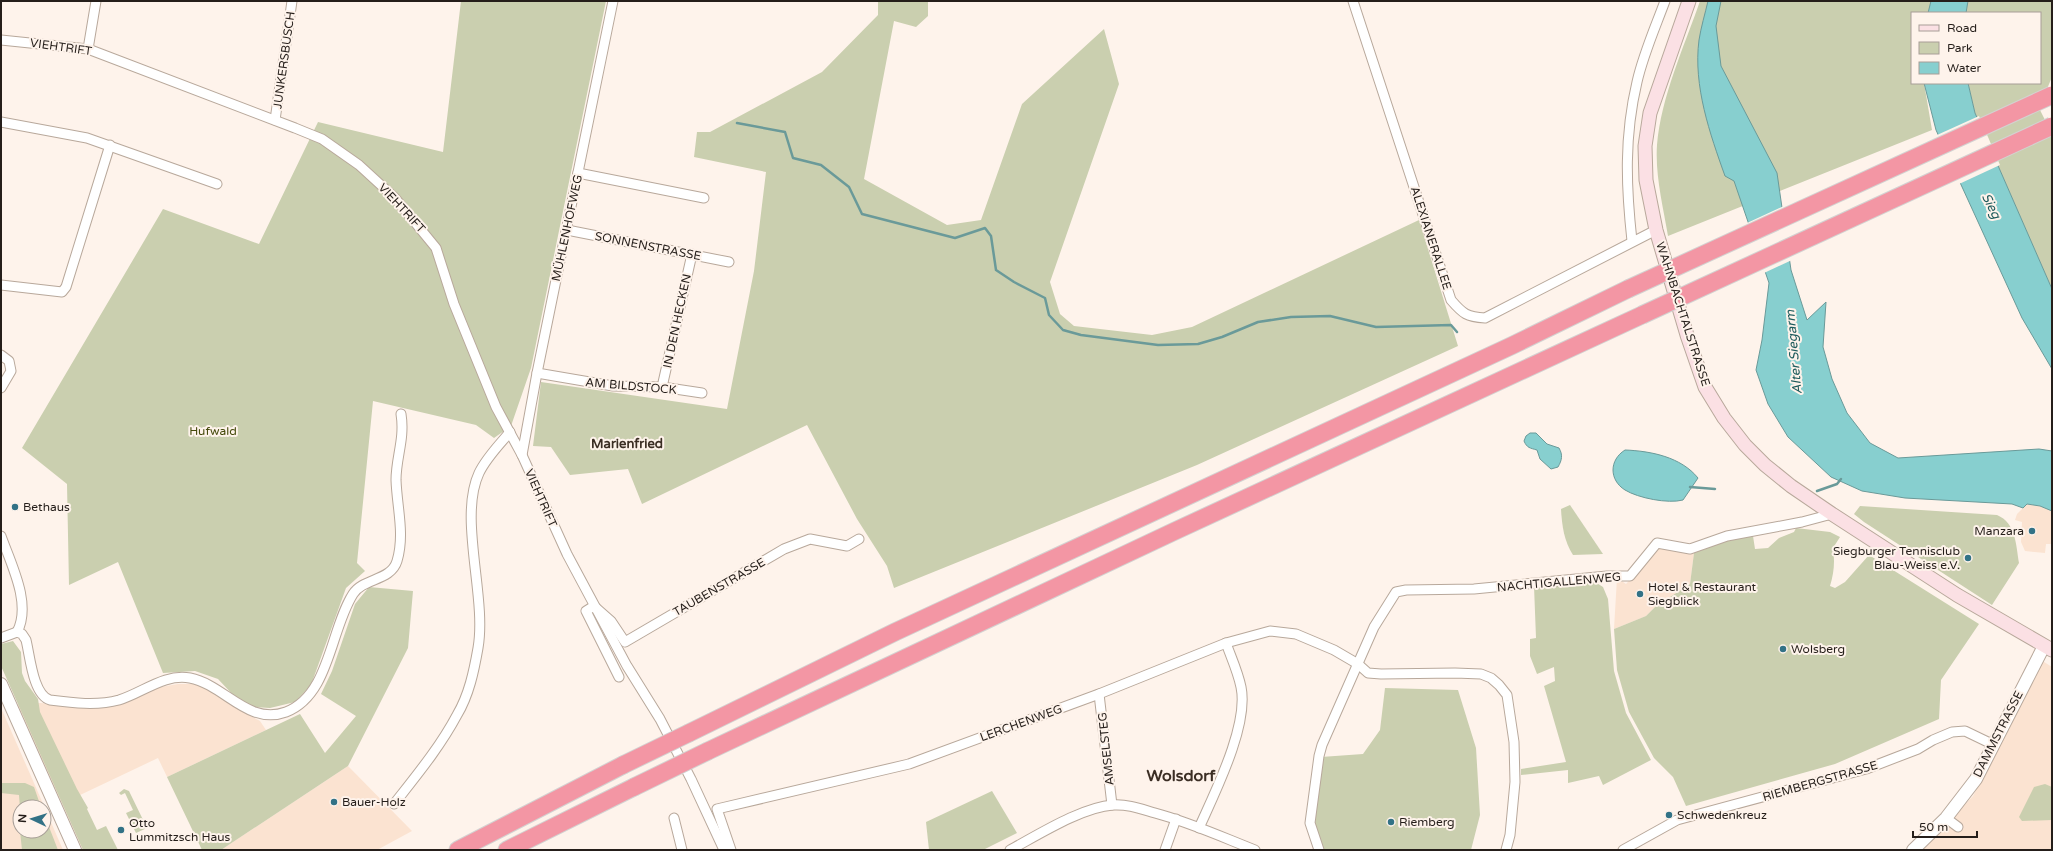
<svg xmlns="http://www.w3.org/2000/svg" width="2053" height="851" viewBox="0 0 2053 851" font-family="'Varela Round',sans-serif">
	<rect width="100%" height="100%" fill="#fef3eb"/>
	<!-- built -->
	<g fill="#fbe3d1" fill-rule="evenodd">
		<path d="M2027,504L2040,506L2052,511V544H2046L2045,553L2025,551L2021,542L2022,522L2015,520L2017,514Z"/>
		<path d="M1661,547L1694,553L1690,584L1656,606L1646,616L1614,629L1617,578L1626,584Z"/>
		<path d="M2041,660L2052,667V850H1921L1973,796Z"/>
		<path d="M178,684H195L214,692L231,705L260,721L266,730L167,777L202,850L158,758L78,796L103,850H83L17,705L40,703L102,708L121,704L155,688Z"/>
		<path d="M1,708L34,783L63,850H1ZM20,807H44V831H20Z"/>
		<path d="M348,766L412,831L377,850H221Z"/>
	</g>
	<!-- green -->
	<g fill="#cacfaf">
		<path d="M461,1H606L531,368L511,426L494,438L476,425L373,401L357,563L365,571L346,588L311,685L295,702L270,708L254,707L235,697L218,679L195,671L163,673L118,562L69,585L67,484L22,448L163,209L259,244L318,122L443,152Z"/>
		<path d="M878,1H928V16L916,27L894,21L864,179L947,225L981,220L1022,104L1104,29L1119,84L1050,282L1060,314L1074,326L1152,335L1192,327L1419,220L1458,346L1197,465L894,588L887,566L857,519L807,425L642,504L628,469L570,475L551,447L533,446L541,382L727,409L754,271L766,172L694,157L697,132H710L822,72L878,15Z"/>
		<path d="M1700,1H1931L1928,13H1912V83H1924L1932,130L1668,236C1663,206 1655,175 1657,145C1661,97 1684,47 1700,1Z"/>
		<path d="M1968,1H2052V77L2039,108L2052,134V289L1975,113L1968,83H2040V13H1966Z"/>
		<path d="M1570,505L1603,554L1573,555C1564,541 1562,526 1561,509Z"/>
		<path d="M1860,506L1997,515C2016,523 2016,545 2019,563L1992,605L1864,522L1854,514Z"/>
		<path d="M1796,528L1830,532L1840,537L1833,548C1835,562 1834,573 1830,586L1835,588L1845,582L1869,555L1979,624L1941,680L1939,719L1835,764L1686,806L1673,777L1654,758L1629,712L1617,670L1614,629L1646,616L1656,606L1690,584L1694,553L1728,540L1753,536L1755,549L1768,548L1779,538L1794,532Z"/>
		<path d="M1592,580L1603,587L1608,599L1614,671L1626,713L1651,760L1603,785L1599,776L1568,783V770L1521,775V769L1566,762L1544,686L1555,681L1554,667L1537,674L1530,656V639L1536,638L1534,586Z"/>
		<path d="M369,587L413,591L408,648L348,766L221,850H202L167,777L300,714L325,753L356,716L321,694L332,671L355,604Z"/>
		<path d="M13,641L21,652L22,673L25,681L38,699L40,712L77,789L88,808L87,809L97,830L106,826L118,850H83L1,666V644Z"/>
		<path d="M1385,688L1458,690L1476,748L1480,815L1471,850H1324L1315,823L1321,757L1363,754L1380,730Z"/>
		<path d="M1,783H25L34,787L41,807H20V809L19,795L1,793Z"/>
		<path d="M2045,784L2052,787V820L2022,821L2019,817L2034,787Z"/>
		<path d="M124,789L129,791L147,828L136,833L126,813L133,810L125,793L121,795L119,793Z"/>
		<path d="M992,791L1017,833L983,850H929L926,822Z"/>
		<path d="M44,814L58,850H22L20,831H44Z"/>
	</g>
	<!-- water -->
	<g fill="#87cfcf" stroke="#6a9a99">
		<path d="M1708,1H1721L1716,26L1721,66L1777,173L1791,270L1807,320L1826,302L1823,347L1832,379L1847,413L1870,443L1898,458L2039,449L2052,451V511L2040,506L2027,504L2023,508L2012,504L1905,498L1862,491L1831,477L1788,437L1768,404L1756,370L1762,340L1769,283L1734,181L1725,176C1710,134 1693,86 1699,40C1701,27 1705,14 1708,1Z"/>
		<path d="M1931,1H1968L1966,13H1928Z"/>
		<path d="M1924,83H1968L1975,113L2052,289V369L2022,318L1936,130Z"/>
		<path d="M1530,433H1536L1547,444L1559,448C1563,455 1562,460 1558,467L1551,469L1540,459L1537,450C1530,448 1527,448 1524,441L1526,436Z"/>
		<path d="M1625,450C1651,451 1681,457 1698,478L1683,500C1668,504 1638,498 1625,490C1609,480 1609,460 1625,450Z"/>
	</g>
	<!-- pier -->
	<g fill="#fef3eb">
		<path d="M1979,116L2000,165L1959,184L1937,135Z"/>
		<path d="M1784,206L1792,260L1764,273L1747,223Z"/>
	</g>
	<g fill="none" stroke-linecap="round" stroke-linejoin="round">
		<!-- stream -->
		<g stroke="#6a9a99" stroke-width="2.5">
			<path d="M737,123L785,132L793,158L821,165L849,187L862,214L955,238L985,228L991,236L996,270L1014,282L1045,298L1049,315L1063,330L1081,335L1158,345L1198,344L1222,337L1258,322L1291,317L1330,316L1376,327L1451,325L1457,332"/>
			<path d="M1690,487L1715,489"/>
			<path d="M1817,491L1837,484L1841,479"/>
		</g>
		<!-- minor casing -->
		<g stroke="#b8a89b" stroke-width="11">
			<g id="minor">
				<path d="M1353,1L1451,300C1463,314 1467,317 1485,318L1656,230"/>
				<path d="M1,40L88,49L295,128L322,139L359,165L395,198L436,248L454,304L496,407L522,455L567,554L627,666L660,719L691,779L724,850"/>
				<path d="M88,49L96,1"/>
				<path d="M275,120L292,1"/>
				<path d="M1,122L87,138L217,184"/>
				<path d="M578,173L704,198"/>
				<path d="M567,230L729,262"/>
				<path d="M1632,241C1626,186 1624,137 1637,82C1643,55 1655,28 1665,1"/>
				<path d="M1,285L62,292L66,287L110,145"/>
				<path d="M1,355L9,361L11,371L1,388"/>
				<path d="M537,373L613,386L662,387L702,393"/>
				<path d="M662,387L692,254"/>
				<path d="M522,455L537,373L613,1"/>
				<path d="M1,536C11,564 32,604 17,632"/>
				<path d="M1,638L17,632L22,634L26,640C30,656 33,695 50,700C73,703 97,706 119,700C142,693 165,673 190,678C225,685 248,726 286,712C330,695 330,630 353,594C363,578 391,581 397,561C405,534 397,508 396,480C396,457 405,439 401,414"/>
				<path d="M619,677L586,611L594,606L611,621L625,642L784,549L810,539L847,546L859,539"/>
				<path d="M1099,694L1112,805"/>
				<path d="M394,804C416,776 440,747 457,715C469,695 474,671 478,648C487,597 458,518 479,473C486,458 499,445 510,432"/>
				<path d="M674,818L682,850"/>
				<path d="M1946,818L1958,827"/>
				<path d="M1199,828C1215,792 1249,725 1241,687C1238,672 1231,657 1226,643"/>
				<path d="M731,850L717,809L909,764L1099,694L1226,643L1270,631L1296,634L1334,650L1358,664L1368,673L1381,674L1455,673L1481,674L1491,678L1499,685L1507,695L1514,742L1515,782L1510,835L1506,850"/>
				<path d="M1010,850C1038,835 1082,807 1113,805C1128,804 1141,809 1155,813C1189,822 1222,837 1255,850"/>
				<path d="M1165,850L1176,819"/>
				<path d="M1319,850L1310,823L1319,756L1322,745L1374,627L1396,592L1406,590L1474,589L1607,576H1630L1657,543L1690,549L1727,536L1802,522L1832,514"/>
				<path d="M1623,850L1677,820L1866,769L1918,749L1933,740L1952,732L1965,731L1994,745"/>
			</g>
		</g>
		<!-- tertiary casing -->
		<g stroke="#b8a89b" stroke-width="14">
			<g id="tertiary">
				<path d="M1,684L75,850"/>
				<path d="M1913,850L1946,818L1976,779L2044,646"/>
			</g>
		</g>
		<!-- secondary casing -->
		<g stroke="#b8a89b" stroke-width="15">
			<path id="secondary" d="M1689,1L1650,113L1645,146L1646,180L1656,230L1687,335L1705,387L1724,418L1745,445L1765,465L1791,486L1832,514L1957,595L2052,650"/>
		</g>
		<!-- motorway casing -->
		<g stroke="#d3d2d1" stroke-width="19">
			<g id="motorway">
				<path d="M689,733L895,632L1511,346L1628,289"/>
				<path d="M708,751L1175,531L1642,315"/>
				<path d="M458,850L623,765"/>
				<path d="M507,850L634,787"/>
			</g>
		</g>
		<!-- minor -->
		<use href="#minor" stroke="#fff" stroke-width="9"/>
		<!-- tertiary -->
		<use href="#tertiary" stroke="#fff" stroke-width="12"/>
		<!-- secondary -->
		<use href="#secondary" stroke="#fbe0e4" stroke-width="13"/>
		<!-- motorway -->
		<use href="#motorway" stroke="#f396a4" stroke-width="17"/>
		<!-- motorway-bridge casing -->
		<g stroke="#d3d2d1" stroke-width="19" stroke-linecap="butt">
			<g id="motorway-bridge">
				<path d="M1628,289L2052,95"/>
				<path d="M1642,315L2052,126"/>
				<path d="M623,765L689,733"/>
				<path d="M634,787L708,751"/>
			</g>
		</g>
		<!-- motorway-bridge -->
		<use href="#motorway-bridge" stroke="#f396a4" stroke-width="17"/>
	</g>
	<!-- markers -->
	<g fill="#327286" stroke="#fef3eb" stroke-width="1.5">
		<circle cx="15" cy="507" r="4"/>
		<circle cx="2032" cy="531" r="4"/>
		<circle cx="1968" cy="558" r="4"/>
		<circle cx="1640" cy="594" r="4"/>
		<circle cx="1783" cy="649" r="4"/>
		<circle cx="334" cy="802" r="4"/>
		<circle cx="1669" cy="815" r="4"/>
		<circle cx="1391" cy="822" r="4"/>
		<circle cx="121" cy="830" r="4"/>
	</g>
	<g text-anchor="middle" dominant-baseline="central" stroke-width="4" stroke-linejoin="round" paint-order="stroke">
		<!-- street labels -->
		<g font-size="12" fill="#251e1a" stroke="#fef3eb">
			<text transform="translate(61 47) rotate(8)">VIEHTRIFT</text>
			<text transform="translate(284 60) rotate(-82)">JUNKERSBUSCH</text>
			<text transform="translate(402 208) rotate(47)">VIEHTRIFT</text>
			<text transform="translate(567 228) rotate(-78)">MÜHLENHOFWEG</text>
			<text transform="translate(1431 238) rotate(72)">ALEXIANERALLEE</text>
			<text transform="translate(648 246) rotate(11)">SONNENSTRASSE</text>
			<text transform="translate(1683 314) rotate(72)">WAHNBACHTALSTRASSE</text>
			<text transform="translate(677 321) rotate(-78)">IN DEN HECKEN</text>
			<text transform="translate(631 386) rotate(5)">AM BILDSTOCK</text>
			<text transform="translate(541 498) rotate(66)">VIEHTRIFT</text>
			<text transform="translate(1559 582) rotate(-5)">NACHTIGALLENWEG</text>
			<text transform="translate(719 587) rotate(-30)">TAUBENSTRASSE</text>
			<text transform="translate(1021 723) rotate(-20)">LERCHENWEG</text>
			<text transform="translate(1998 734) rotate(-63)">DAMMSTRASSE</text>
			<text transform="translate(1106 749) rotate(-96)">AMSELSTEG</text>
			<text transform="translate(1820 781) rotate(-16)">RIEMBERGSTRASSE</text>
		</g>
		<!-- park labels -->
		<g font-size="12" fill="#454a0c" stroke="#fef3eb">
			<text x="213" y="431">Hufwald</text>
		</g>
		<!-- poi labels -->
		<g font-size="12" fill="#251e1a" stroke="#fef3eb" text-anchor="start">
			<text x="23" y="507">Bethaus</text>
			<text x="2024" y="531" text-anchor="end">Manzara</text>
			<text x="1960" y="551" text-anchor="end">Siegburger Tennisclub<tspan x="1960" dy="14">Blau-Weiss e.V.</tspan></text>
			<text x="1648" y="587">Hotel &amp; Restaurant<tspan x="1648" dy="14">Siegblick</tspan></text>
			<text x="1791" y="649">Wolsberg</text>
			<text x="342" y="802">Bauer-Holz</text>
			<text x="1677" y="815">Schwedenkreuz</text>
			<text x="1399" y="822">Riemberg</text>
			<text x="129" y="823">Otto<tspan x="129" dy="14">Lummitzsch Haus</tspan></text>
		</g>
		<!-- water labels -->
		<g font-size="13" font-style="italic" fill="#1e5b5c" stroke="#fef3eb">
			<text transform="translate(1991 206) rotate(63)">Sieg</text>
			<text transform="translate(1794 352) rotate(-95)">Alter Siegarm</text>
		</g>
		<!-- neighbourhood labels -->
		<g font-size="13" font-weight="bold" fill="#3b2e24" stroke="#fef3eb">
			<text x="627" y="444">Marienfried</text>
		</g>
		<!-- district labels -->
		<g font-size="16" font-weight="bold" fill="#3b2e24" stroke="#fef3eb">
			<text x="1181" y="776">Wolsdorf</text>
		</g>
	</g>
	<!-- border -->
	<rect width="2053" height="851" fill="none" stroke="#251e1a" stroke-width="4"/>
	<!-- legend -->
	<rect x="1911" y="12" width="130" height="72" fill="#fef3eb" stroke="#a79e97"/>
	<rect x="1919" y="25" width="20" height="6" fill="#fbe0e4" stroke="#a79e97"/>
	<text x="1947" y="32" font-size="12" fill="#251e1a">Road</text>
	<rect x="1919" y="42" width="20" height="12" fill="#cacfaf" stroke="#a79e97"/>
	<text x="1947" y="52" font-size="12" fill="#251e1a">Park</text>
	<rect x="1919" y="62" width="20" height="12" fill="#87cfcf" stroke="#a79e97"/>
	<text x="1947" y="72" font-size="12" fill="#251e1a">Water</text>
	<!-- north arrow -->
	<g transform="translate(32 819) rotate(274)"><circle r="19" fill="#fef3eb" stroke="#a79e97"/>
	<path d="M0-3L7 15L0 10L-7 15Z" fill="#327286"/>
	<text y="-6" font-size="11" font-weight="bold" text-anchor="middle" fill="#251e1a">N</text>
	</g>
	<!-- scale -->
	<path d="M1913 831v6h64v-6" fill="none" stroke="#251e1a" stroke-width="2"/>
	<text x="1919" y="831" font-size="12" fill="#251e1a" stroke="#fef3eb" stroke-width="3" paint-order="stroke">50 m</text>
</svg>
